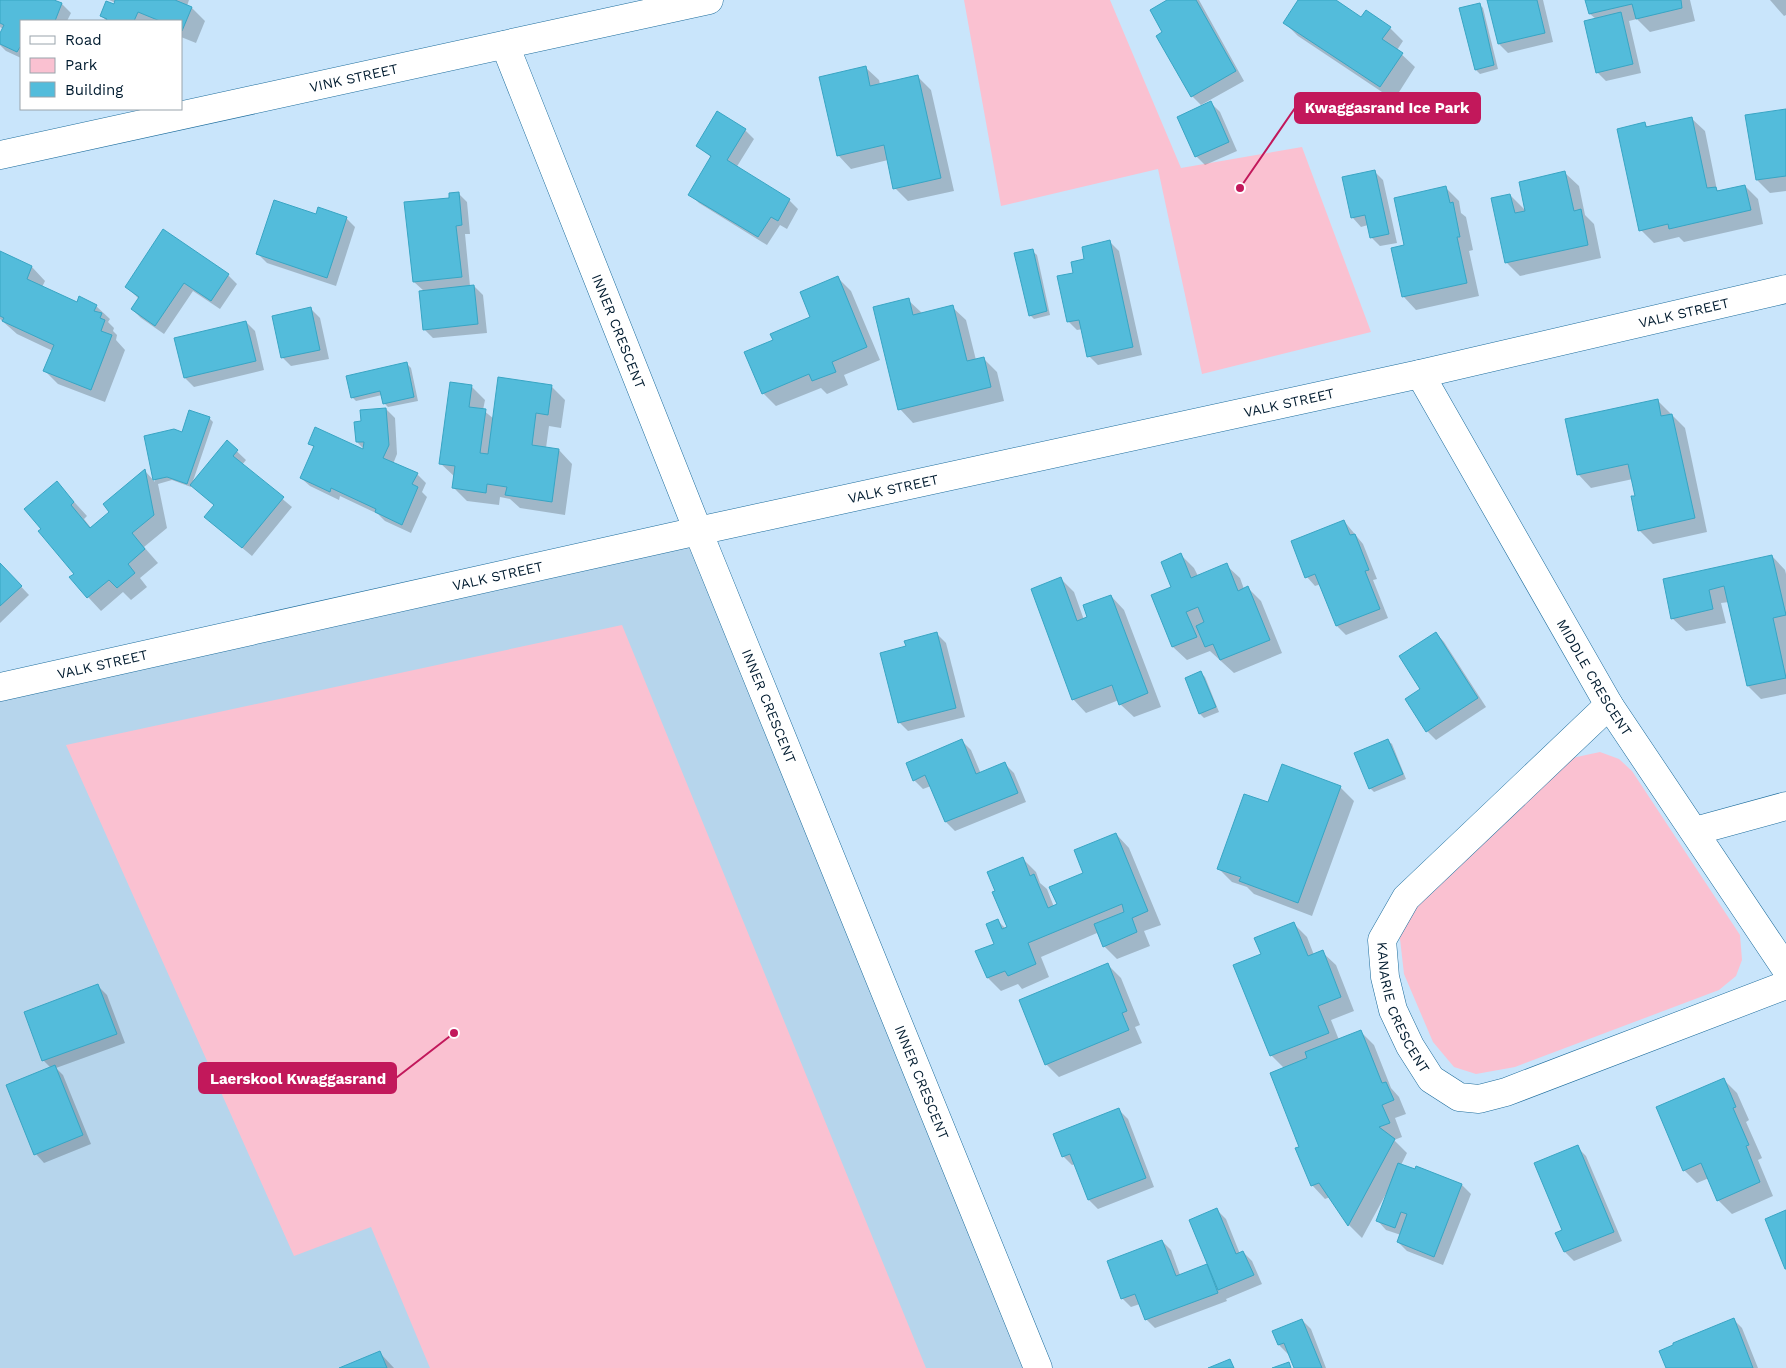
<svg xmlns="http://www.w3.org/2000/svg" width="1786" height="1368" viewBox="0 0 1786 1368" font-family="'Work Sans',sans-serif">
	<rect width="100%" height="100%" fill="#c9e5fb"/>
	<!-- built -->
	<path fill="#b6d5ec" d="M708,543L1044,1368H0V698Z"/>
	<!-- green -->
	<g fill="#fac1d1">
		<path d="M964,0H1110L1181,168L1302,147L1371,332L1202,374L1158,169L1001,206Z"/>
		<path d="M622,625L926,1368H430L371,1227L294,1256L66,745Z"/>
		<path d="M1600,752L1619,759L1632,771L1740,935L1742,960L1736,976L1719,990L1515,1067L1476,1074L1454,1067L1433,1042L1404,974L1399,930L1413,906L1572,758Z"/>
	</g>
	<!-- shadow -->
	<g fill="#0003">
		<path d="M0,0H51L62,4L71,13L67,21H21V58L6,51L0,45V36L3,29L0,27Z"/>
		<path d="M109,0H189L187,6L192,8L205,21L196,43L181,37V21H107L101,16L114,6L116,3Z"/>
		<path d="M1170,0H1199L1244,81L1201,105L1192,96L1158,36L1164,33Z"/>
		<path d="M1300,0H1334L1361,19L1390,28L1403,41L1397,50L1415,67L1394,100L1298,36L1285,23Z"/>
		<path d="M1488,0H1543L1553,42L1508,53L1499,44Z"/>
		<path d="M1587,0H1690L1695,21L1650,32L1637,19L1629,21L1641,73L1606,81L1597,72L1596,19L1590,14Z"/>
		<path d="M1770,0H1786V15L1784,16Z"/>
		<path d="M1479,4L1483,8L1498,69L1480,74L1476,70L1461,9Z"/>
		<path d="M865,67L879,80L880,85L917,76L931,90L954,191L908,201L895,188L888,160L851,169L838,155Z"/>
		<path d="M1211,103L1220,112L1237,151L1205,165L1196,156Z"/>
		<path d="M1786,110V191L1770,193L1757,180Z"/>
		<path d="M1691,118L1705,131L1717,190L1719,191L1745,186L1758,199L1763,224L1684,242L1679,237L1654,243L1641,230L1645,124L1648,127Z"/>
		<path d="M745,130L754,139L736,168L789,200L798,209L787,229L780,225L767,245L699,203L690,194L712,158L698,146Z"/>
		<path d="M1374,171L1383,180L1397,243L1380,246L1371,237L1368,225L1361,227L1353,218L1344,178Z"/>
		<path d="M1565,173L1579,186L1585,215L1594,224L1601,258L1520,276L1506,262L1510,195L1527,212Z"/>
		<path d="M1446,188L1459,201L1461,213L1466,217L1473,250L1469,251L1479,296L1416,310L1403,296L1406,246Z"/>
		<path d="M458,193L467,202L470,234H465L470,286H474L483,295L487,333L433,338L424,329V291L414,282L451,199Z"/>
		<path d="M316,216L346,218L355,227L336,286L267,263L258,254Z"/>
		<path d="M1110,242L1119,251L1142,355L1098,365L1089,356L1083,329L1077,330L1068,321L1075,274L1086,260Z"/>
		<path d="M1032,251L1037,255L1050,315L1034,319L1030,315Z"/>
		<path d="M0,252L32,267L45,281L42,287L77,304L96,306L110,319L108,322L114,328L113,331L117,335L116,340L125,350L105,402L58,384L45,371L53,351L17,334L0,319Z"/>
		<path d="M228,275L237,284L220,309L193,291L164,334L141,318L132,309L139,299L127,287Z"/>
		<path d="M838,278L851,291L880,360L844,375L848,385L827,394L821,388L776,406L763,393L775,341L812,318Z"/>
		<path d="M908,300L922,313L952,307L966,320L976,360L983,358L997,372L1004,401L913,423L900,409Z"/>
		<path d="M311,309L320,318L329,359L291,366L282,357Z"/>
		<path d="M246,322L255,331L264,370L194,387L185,378Z"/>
		<path d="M407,364L411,368L418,401L388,407L384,403L382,395L356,401L352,397Z"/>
		<path d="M471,386L485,400L483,410L494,419L551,386L565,400L561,428L549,426L546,448L559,450L572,464L565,515L520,508L510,499L500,497L499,505L467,501L453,487L455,477L440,463Z"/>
		<path d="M1657,400L1685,428L1707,532L1653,544L1639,530L1637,496L1633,479L1591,488L1578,474Z"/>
		<path d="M386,409L395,418L397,454L393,464L417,474L426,483L422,492L427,497L411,533L385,521L378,514L340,496L339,500L310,486L301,478L314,448L310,443L366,451L357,442L362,422Z"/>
		<path d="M209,418L213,422L192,484L227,442L246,460L242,465L292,507L252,556L205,517L215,506L191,485V487L172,480L158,484L167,528L144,547L158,563L140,578L147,587L131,600L123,592L101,611L88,597L75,574L43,529L57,483L87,516L84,519L91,528L111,512L145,471L155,482L145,437L183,433Z"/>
		<path d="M1344,521L1363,544L1377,579L1373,580L1388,618L1346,635L1337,626L1321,584L1315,586L1307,577Z"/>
		<path d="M1181,555L1194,568L1198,576L1226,565L1240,578L1244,589L1248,588L1261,601L1282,653L1234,673L1210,651L1187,660L1173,647L1153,596L1173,588Z"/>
		<path d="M1772,556L1785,570L1786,574V694L1761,699L1748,686L1729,602L1721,603L1726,623L1686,631L1672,618L1664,580Z"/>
		<path d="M0,564L29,595L0,623Z"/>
		<path d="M1061,579L1074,592L1084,620L1089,618L1111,596L1124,610L1161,707L1134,717L1120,704L1119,700L1086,713L1073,699Z"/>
		<path d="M1436,633L1444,642L1486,707L1436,740L1427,731Z"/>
		<path d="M937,634L946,643L965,717L908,731L899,722L908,647Z"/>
		<path d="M1201,673L1205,677L1219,712L1204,718L1200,714L1186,679Z"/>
		<path d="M1387,740L1392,744L1406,779L1374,792L1370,788Z"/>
		<path d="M962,741L971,750L981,774L1005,764L1014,773L1026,802L955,831L946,822L931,786L923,789L914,780Z"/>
		<path d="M1340,787L1354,801L1312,916L1254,894L1247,887L1232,882L1218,868Z"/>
		<path d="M1116,834L1129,848L1161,925L1144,931L1150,946L1117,959L1104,946L1097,933L1041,957L1049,977L1022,989L1018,984L1001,991L988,978L996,944L998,921L1006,929L1008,928L1023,859L1036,872L1040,883L1047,889L1054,907L1058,905Z"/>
		<path d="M1294,924L1307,937L1314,955L1322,952L1336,965L1354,1011L1331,1020L1339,1040L1360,1031L1374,1045L1391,1088L1399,1097L1406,1114L1395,1118L1402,1137L1394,1140L1407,1153L1401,1165L1415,1171L1417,1167L1462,1185L1471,1194L1443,1265L1407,1251L1398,1242L1401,1235L1386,1230L1378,1221L1388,1193L1387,1192L1362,1238L1349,1225L1330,1197L1325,1199L1312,1185L1300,1148L1284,1068L1271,1055L1262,955Z"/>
		<path d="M1108,965L1121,978L1140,1025L1135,1027L1142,1043L1059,1077L1046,1064Z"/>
		<path d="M98,986L107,995L125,1043L56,1068L63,1075L91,1144L44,1163L36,1154L7,1086L51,1068L44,1061L26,1012Z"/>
		<path d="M1724,1080L1737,1093L1749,1120L1746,1122L1762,1158L1758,1160L1773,1196L1732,1214L1718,1200L1709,1178L1697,1183L1684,1170Z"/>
		<path d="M1119,1110L1128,1119L1154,1187L1098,1209L1089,1200L1076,1164L1072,1165L1063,1156Z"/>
		<path d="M1577,1147L1586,1156L1622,1241L1574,1261L1565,1252L1557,1234L1563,1231Z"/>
		<path d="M1217,1210L1226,1219L1240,1254L1243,1252L1252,1261L1262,1284L1226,1299L1227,1301L1155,1328L1146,1319L1140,1304L1131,1307L1122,1298L1162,1241L1171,1250L1180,1275L1208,1264Z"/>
		<path d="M1733,1319L1742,1328L1758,1368H1668Z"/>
		<path d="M1302,1320L1311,1329L1326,1368H1296L1290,1353L1288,1354L1279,1345L1274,1332Z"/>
		<path d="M380,1353L394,1368H342Z"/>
	</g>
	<!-- building -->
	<g fill="#53bcdb" stroke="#38a5c4">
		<path d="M0,0H54L62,3L55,21H21V48L20,47L17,52L0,44V33L4,25L0,23Z"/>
		<path d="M115,0H175L192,7L182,31L181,21H160L138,12L134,21H106L107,19L100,16L106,1L114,4Z"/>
		<path d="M1167,0H1196L1236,71L1191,97L1156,36L1162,32L1150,10Z"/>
		<path d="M1298,0H1336L1361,17L1366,10L1391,27L1382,39L1403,53L1380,87L1283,23Z"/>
		<path d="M1487,0H1537L1545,33L1498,44Z"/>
		<path d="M1585,0H1681L1682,8L1636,19L1632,4L1589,14Z"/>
		<path d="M1480,3L1494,65L1475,70L1459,8Z"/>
		<path d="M1621,12L1633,64L1596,73L1584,21Z"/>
		<path d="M866,66L870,86L918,75L941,178L893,189L884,145L837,156L819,77Z"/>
		<path d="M1211,101L1229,142L1195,157L1177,117Z"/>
		<path d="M1786,109V176L1756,180L1745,115Z"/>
		<path d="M717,111L746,129L727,160L790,199L778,221L771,217L758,237L688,195L711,156L696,146Z"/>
		<path d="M1692,117L1707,188L1716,187L1717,191L1745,185L1751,210L1669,229L1668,224L1639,231L1617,129L1645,122L1646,127Z"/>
		<path d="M1375,170L1389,234L1370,238L1365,215L1351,218L1342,177Z"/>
		<path d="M1565,171L1574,211L1581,209L1588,245L1505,263L1491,198L1510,194L1515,213L1525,211L1519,182Z"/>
		<path d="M1446,186L1450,203L1453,202L1460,237H1457L1467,283L1402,297L1391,248L1404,245L1394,198Z"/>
		<path d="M459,192L462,225L456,226L462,277L413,282L404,202L449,198V193Z"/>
		<path d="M274,200L316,214L318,207L347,217L327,278L256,254Z"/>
		<path d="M163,229L229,274L211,301L184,283L155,326L131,309L139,297L125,287Z"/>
		<path d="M1110,240L1133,347L1087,357L1079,320L1067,322L1057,276L1073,273L1071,262L1084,259L1082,247Z"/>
		<path d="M1033,249L1047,311L1029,316L1014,253Z"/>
		<path d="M0,251L32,266L27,279L77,302L79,296L97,305L94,311L102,313L100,318L105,320L101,331L112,335L91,390L43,371L54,345L2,321L4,318L0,316Z"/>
		<path d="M838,276L867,347L832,362L836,372L812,381L809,374L762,394L744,352L773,340L770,334L810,317L800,292Z"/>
		<path d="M474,285L478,324L423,330L419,291Z"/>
		<path d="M909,298L913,315L953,305L967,361L984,357L991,387L898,410L873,307Z"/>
		<path d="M311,307L320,350L281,358L272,316Z"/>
		<path d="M246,321L256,361L184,378L174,338Z"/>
		<path d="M407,362L414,397L383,404L380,391L351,398L346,376Z"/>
		<path d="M498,377L552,385L548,415L536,413L532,445L559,449L552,502L505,495L507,487L487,484L486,493L452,488L455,466L439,464L450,382L472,385L469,407L486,409L480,453L488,454Z"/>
		<path d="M1658,399L1661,416L1672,414L1695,518L1638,531L1631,496H1635L1628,464L1577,475L1565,419Z"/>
		<path d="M386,408L389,445L383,458L418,473L412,484L418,487L402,525L375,512L376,509L331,488L330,492L300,478L314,446L308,444L315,427L363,449L364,442H356L354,422L361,421L360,410Z"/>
		<path d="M189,410L210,417L187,484L167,477L153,480L144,436L174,429L182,432Z"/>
		<path d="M227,440L238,450L233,456L284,497L242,548L204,517L214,505L190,485Z"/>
		<path d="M145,469L154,515L132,533L145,549L128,564L135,573L117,588L109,580L87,598L69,577L74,574L38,531L41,529L24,509L57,481L74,502L71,505L90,528L109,512L103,504Z"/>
		<path d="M1344,520L1350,535L1355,534L1369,570L1365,571L1380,609L1336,626L1315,574L1305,578L1291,541Z"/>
		<path d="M1181,553L1191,578L1227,563L1238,591L1248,586L1270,640L1220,660L1213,644L1205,647L1196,626L1204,622L1198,607L1186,612L1197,637L1172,647L1151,595L1171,587L1161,562Z"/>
		<path d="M1772,555L1786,615L1773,618L1786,678L1747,686L1724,586L1709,590L1713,609L1671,619L1663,579Z"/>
		<path d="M0,563L22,586L0,606Z"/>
		<path d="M1061,577L1077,621L1087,617L1083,605L1111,595L1148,693L1119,705L1112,685L1072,700L1031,589Z"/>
		<path d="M937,632L956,708L898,723L880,653L906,646L904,641Z"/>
		<path d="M1436,632L1478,698L1426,732L1405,699L1420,689L1399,656Z"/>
		<path d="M1201,671L1216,707L1199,714L1185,678Z"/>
		<path d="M962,739L976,774L1005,762L1018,793L945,822L925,775L913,781L906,763Z"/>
		<path d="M1388,739L1403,774L1369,789L1354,753Z"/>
		<path d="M1282,764L1341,786L1298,903L1239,881L1241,877L1217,869L1244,794L1268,802Z"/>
		<path d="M1116,833L1148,911L1132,918L1137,932L1103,947L1094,924L1124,912L1122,904L1028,943L1036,964L1008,976L1005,971L987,978L975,951L994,944L986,924L998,919L1002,929L1007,927L992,892L995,891L987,872L1023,857L1030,876L1034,874L1048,908L1057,904L1049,887L1083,873L1074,850Z"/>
		<path d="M1294,922L1308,956L1323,950L1341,997L1318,1006L1329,1033L1270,1056L1233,965L1261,954L1254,938Z"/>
		<path d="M1108,963L1127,1011L1122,1013L1129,1030L1045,1065L1019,1000Z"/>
		<path d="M98,984L117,1034L42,1061L24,1012Z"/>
		<path d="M1361,1030L1382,1083L1386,1082L1394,1100L1382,1105L1390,1123L1379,1127L1395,1139L1348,1226L1319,1183L1311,1186L1295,1148L1299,1147L1270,1073L1307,1058L1305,1052Z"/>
		<path d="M55,1065L83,1135L34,1155L6,1085Z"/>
		<path d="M1724,1078L1736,1107L1733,1108L1749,1145L1746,1146L1760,1182L1717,1201L1701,1163L1683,1171L1656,1107Z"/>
		<path d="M1119,1108L1146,1178L1088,1200L1070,1154L1062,1157L1053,1134Z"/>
		<path d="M1578,1145L1614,1232L1564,1252L1555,1233L1562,1230L1534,1163Z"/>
		<path d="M1398,1163L1415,1169L1416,1166L1462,1184L1434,1257L1397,1242L1407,1214L1401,1212L1395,1228L1376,1221Z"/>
		<path d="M1217,1208L1236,1254L1243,1251L1254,1275L1218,1290L1189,1220Z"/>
		<path d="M1786,1210V1269H1785L1765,1219Z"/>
		<path d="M1162,1240L1176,1276L1207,1264L1218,1293L1145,1320L1135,1294L1121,1299L1107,1261Z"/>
		<path d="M1734,1318L1753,1368H1666L1659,1351L1673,1345V1343Z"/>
		<path d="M1302,1319L1322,1368H1294L1284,1343L1278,1345L1272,1331Z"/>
		<path d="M380,1351L387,1368H339Z"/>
		<path d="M1230,1359L1234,1368H1208Z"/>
		<path d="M1289,1362L1291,1368H1272Z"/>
	</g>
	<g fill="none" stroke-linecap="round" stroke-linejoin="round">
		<!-- minor casing -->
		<g stroke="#1c6c9c" stroke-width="29">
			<g id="minor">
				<path id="s1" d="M505,45L698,531L1038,1368"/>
				<path id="s2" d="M0,155L709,0"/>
				<path id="s3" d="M1420,374L1609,705L1786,969"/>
				<path id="s4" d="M0,687L698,531L1420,374L1786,289"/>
				<path id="s5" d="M1609,705L1406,898L1382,940L1385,977L1393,1010L1410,1046L1431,1079L1459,1097L1479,1099L1506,1092L1786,985"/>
				<path d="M1695,831L1786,806"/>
			</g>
		</g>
		<!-- minor -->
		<use href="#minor" stroke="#fff" stroke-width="28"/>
	</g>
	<g text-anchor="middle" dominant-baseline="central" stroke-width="4.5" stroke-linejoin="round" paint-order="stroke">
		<!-- street labels -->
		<g font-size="14" fill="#001b2f" stroke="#fff">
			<text stroke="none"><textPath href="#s2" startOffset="362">VINK STREET</textPath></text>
			<text stroke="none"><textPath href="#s4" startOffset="1725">VALK STREET</textPath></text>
			<text stroke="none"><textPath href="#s1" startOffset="308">INNER CRESCENT</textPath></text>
			<text stroke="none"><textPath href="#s4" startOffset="1320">VALK STREET</textPath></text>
			<text stroke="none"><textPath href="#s4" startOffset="915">VALK STREET</textPath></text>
			<text stroke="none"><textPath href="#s4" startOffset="510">VALK STREET</textPath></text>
			<text stroke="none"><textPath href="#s4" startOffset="105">VALK STREET</textPath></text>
			<text stroke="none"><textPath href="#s3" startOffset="350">MIDDLE CRESCENT</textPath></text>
			<text stroke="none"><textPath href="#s1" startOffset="712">INNER CRESCENT</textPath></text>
			<text stroke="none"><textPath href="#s5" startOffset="400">KANARIE CRESCENT</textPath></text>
			<text stroke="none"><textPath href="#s1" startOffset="1118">INNER CRESCENT</textPath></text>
		</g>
	</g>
	<!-- callouts -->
	<path fill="none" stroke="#c2185b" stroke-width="2" d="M1240 188L1295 108M454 1033L396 1078"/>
	<g fill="#c2185b" stroke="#fff" stroke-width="2">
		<circle cx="1240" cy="188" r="5"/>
		<circle cx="454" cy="1033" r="5"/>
	</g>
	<g fill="#c2185b" stroke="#c2185b" stroke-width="2">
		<rect x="1295" y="93" width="185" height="30" rx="5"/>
		<rect x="199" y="1063" width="197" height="30" rx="5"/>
	</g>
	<g font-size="15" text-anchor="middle" font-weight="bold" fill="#fff">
		<text x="1387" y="113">Kwaggasrand Ice Park</text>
		<text x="298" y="1084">Laerskool Kwaggasrand</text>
	</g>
	<!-- legend -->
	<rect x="20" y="20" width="162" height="90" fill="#ffffff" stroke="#99a4ac"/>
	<rect x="30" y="36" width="25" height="8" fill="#ffffff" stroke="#99a4ac"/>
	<text x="65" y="45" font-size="15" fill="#001b2f">Road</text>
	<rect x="30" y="58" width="25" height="15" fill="#fac1d1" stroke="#99a4ac"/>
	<text x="65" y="70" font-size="15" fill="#001b2f">Park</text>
	<rect x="30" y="82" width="25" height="15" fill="#53bcdb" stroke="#99a4ac"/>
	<text x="65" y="95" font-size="15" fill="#001b2f">Building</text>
</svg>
